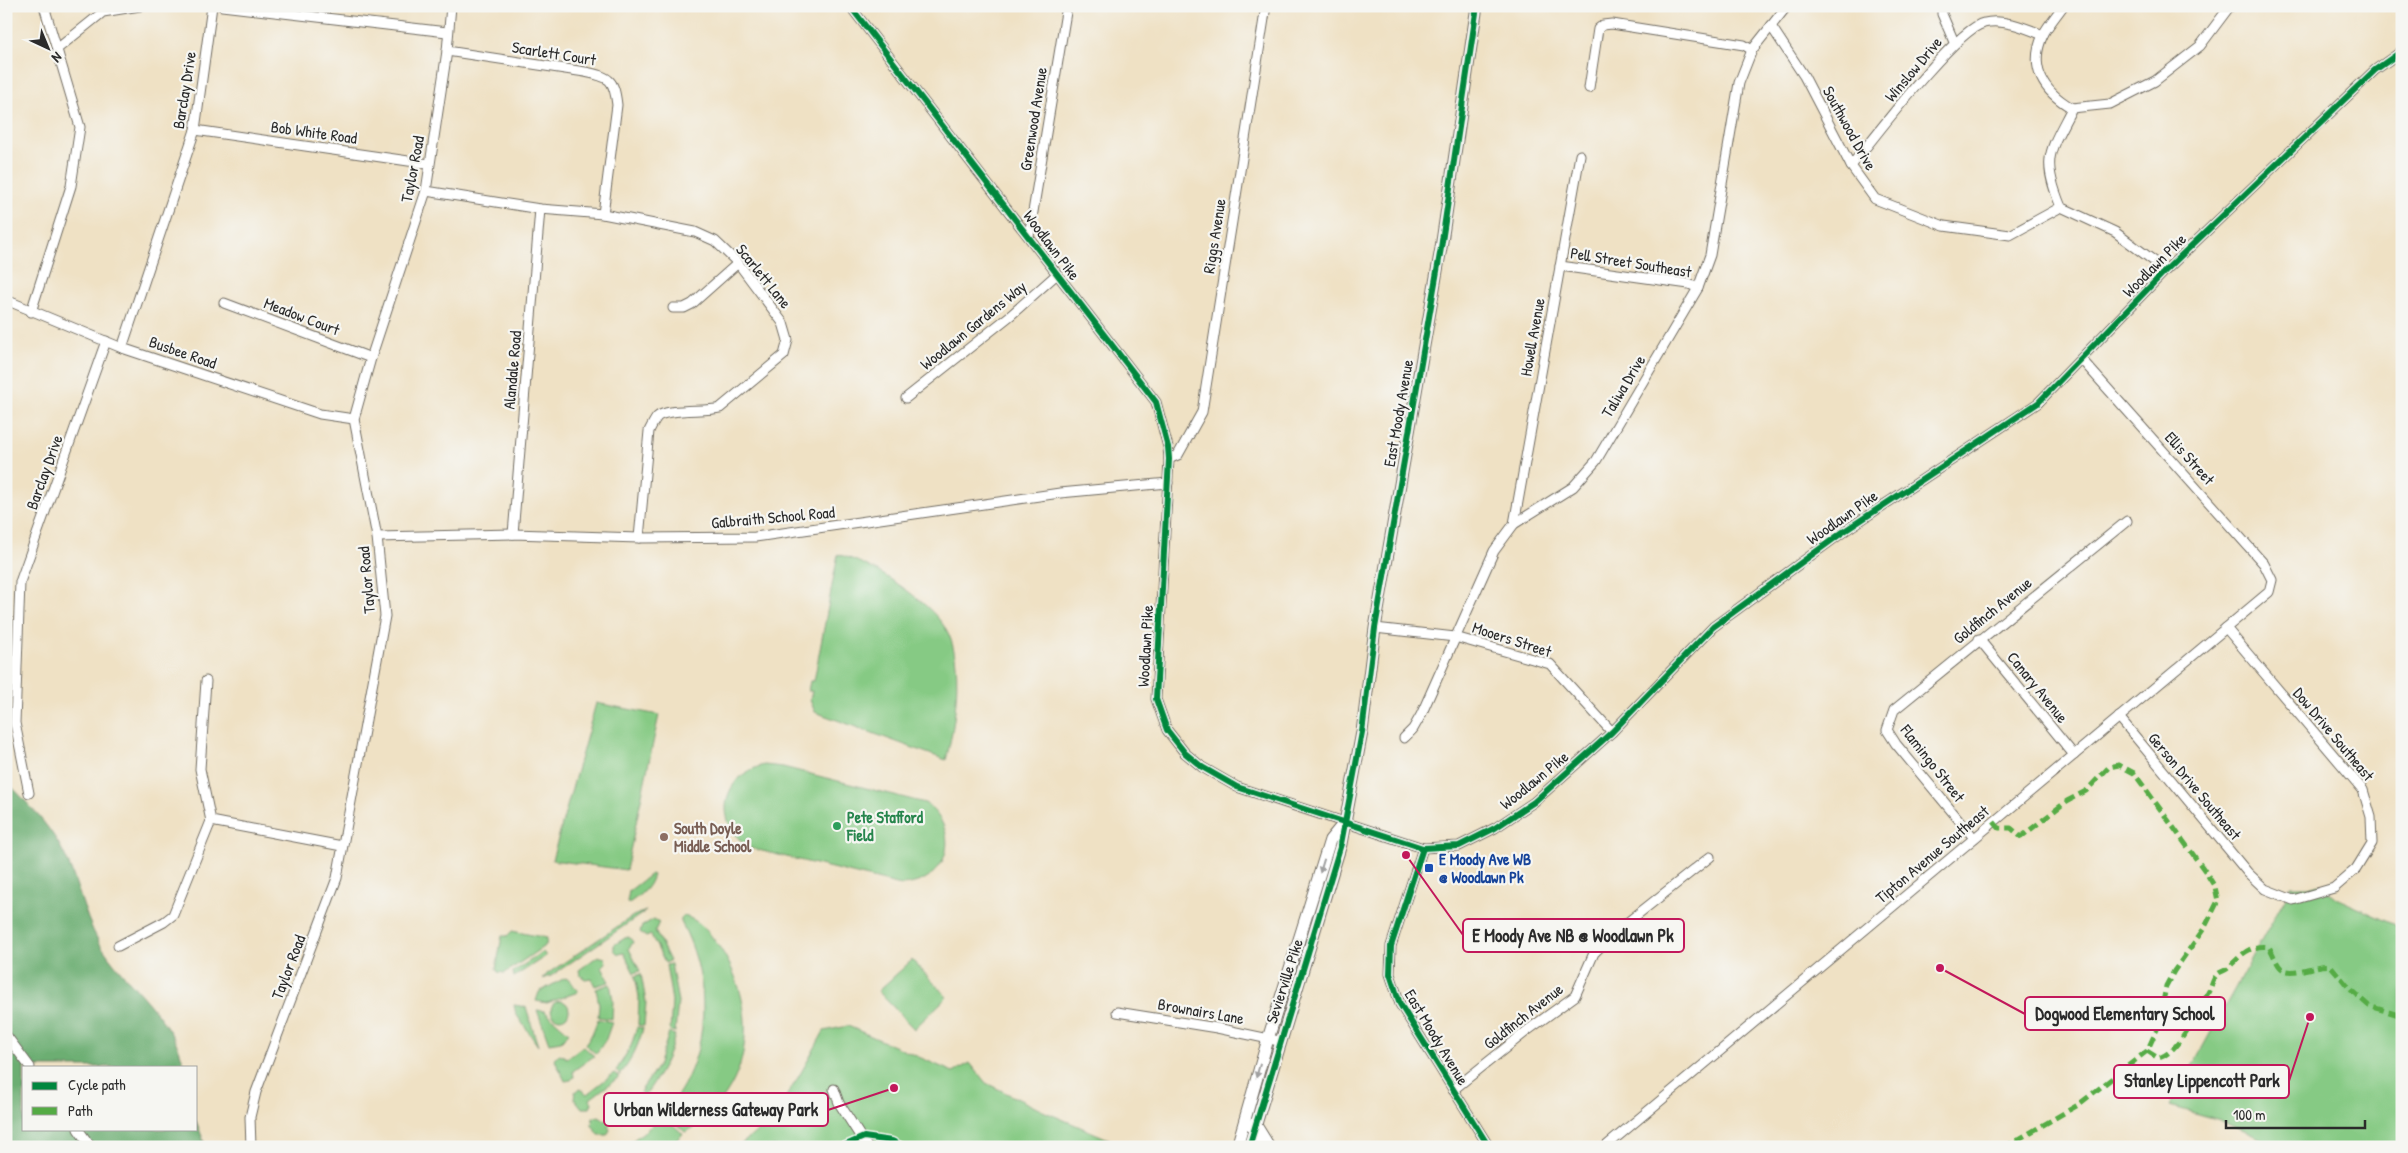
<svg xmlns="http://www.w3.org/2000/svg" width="2408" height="1153" viewBox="0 0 2408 1153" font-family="'Patrick Hand',sans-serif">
	<rect width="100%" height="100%" fill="#f6f6f2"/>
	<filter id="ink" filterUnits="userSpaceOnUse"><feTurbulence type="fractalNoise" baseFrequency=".02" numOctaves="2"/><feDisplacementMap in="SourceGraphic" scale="10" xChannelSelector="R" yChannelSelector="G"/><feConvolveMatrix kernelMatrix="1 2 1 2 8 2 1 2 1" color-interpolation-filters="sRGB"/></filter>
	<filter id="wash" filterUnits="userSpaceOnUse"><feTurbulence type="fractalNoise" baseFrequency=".0096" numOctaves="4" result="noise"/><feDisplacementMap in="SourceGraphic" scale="20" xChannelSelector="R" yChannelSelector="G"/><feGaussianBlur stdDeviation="1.12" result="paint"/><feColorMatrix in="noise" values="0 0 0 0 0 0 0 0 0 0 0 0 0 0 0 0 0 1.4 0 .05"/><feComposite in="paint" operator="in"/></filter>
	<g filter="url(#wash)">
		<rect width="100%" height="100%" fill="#efe1c4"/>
		<!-- green -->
		<g fill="#86ca84" stroke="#587a58">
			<path d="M838,554C863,562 884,574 905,589C921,601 935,612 946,629C965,661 955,725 946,760L815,712L810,700L812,691H808L810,681H814Z"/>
			<path d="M596,703L659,715L626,870L552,860Z"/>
			<path d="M764,765L783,767L925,803C963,831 949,883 901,885L750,848C712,823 721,776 764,765Z"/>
			<path d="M651,874L653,875C649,889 640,895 629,903L627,902L629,891Z"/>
			<path d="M2319,884L2336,898L2402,928V1147H2279L2220,1120L2170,1106L2291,887H2308Z"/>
			<path d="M646,911L551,976L543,979L547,974L633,916Z"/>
			<path d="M684,916C702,921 710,934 720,948C753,997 756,1064 715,1108C707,1117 696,1128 685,1132L664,1113C711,1060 714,983 681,922V918Z"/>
			<path d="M654,919L659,922L655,931L670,961L665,963L651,935L646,937L640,932L642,926Z"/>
			<path d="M512,931L547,938L546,945L505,973L498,972L496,969L502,936H507Z"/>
			<path d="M625,938L629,937L633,942L629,949L640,971L634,973L624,953L618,954L614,950V945Z"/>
			<path d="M543,952L546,956L514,977L513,972Z"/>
			<path d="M598,956L605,958L606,963L602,967L609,982L595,986L591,978L585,979L580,975L579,970Z"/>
			<path d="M912,960L947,997L914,1029L878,991Z"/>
			<path d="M671,964L678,1002L675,1032L670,1031L672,1001L666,965Z"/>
			<path d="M641,974L646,1002L644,1026L638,1025L639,997L635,976Z"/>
			<path d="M565,978L570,980L578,992L547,1003L536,1001L539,992Z"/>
			<path d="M610,984L613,1000L612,1019L598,1017L599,1004L596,989Z"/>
			<circle cx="560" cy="1010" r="9"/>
			<path d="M514,1005L526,1007L538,1046L516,1014Z"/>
			<path d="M537,1010L544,1011L569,1033L561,1041L549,1043Z"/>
			<path d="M598,1019L612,1022L606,1039L596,1054L585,1044L592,1034Z"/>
			<path d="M848,1026L953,1072L970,1063L986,1083L1043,1111L1127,1147H736C776,1124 802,1071 824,1031Z"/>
			<path d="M637,1027L643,1028C639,1045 631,1061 620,1075L616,1071L631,1046Z"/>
			<path d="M669,1033L675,1035C669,1058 659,1077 644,1096L640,1092L658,1066Z"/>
			<path d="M583,1046L594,1056L573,1071L574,1077L571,1080L565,1081L554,1058L560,1054L567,1058Z"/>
			<path d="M614,1073L619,1077L590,1099L592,1103L590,1108H582L574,1098L575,1092L581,1089L587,1094Z"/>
			<path d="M638,1094L643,1098L629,1112L608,1126L610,1130L607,1135H599L592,1125L593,1118L599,1116L605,1120L620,1111Z"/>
			<path d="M662,1115L683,1134C667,1151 645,1147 624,1147L649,1128Z"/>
		</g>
		<!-- forest -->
		<path fill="#6cae72" stroke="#4c6c4e" d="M6,781C24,799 48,824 60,846C77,876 82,912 99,942C123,983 176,1019 184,1067H24V1129H196V1121L206,1147H6Z"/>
	</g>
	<g filter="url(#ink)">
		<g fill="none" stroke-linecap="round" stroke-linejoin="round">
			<!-- minor casing -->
			<g stroke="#706b61" stroke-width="11">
				<g id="minor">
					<path d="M222,6L447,32"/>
					<path d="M850,6L1156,402L1168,447L1169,459L1156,699L1167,730L1185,753L1202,767L1237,787L1423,848L1459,846L1495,828L1534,802L1612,732L1713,627L1843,532L2038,403L2166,270L2375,70L2402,51"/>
					<path d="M1942,6V14L1954,42"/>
					<path d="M2063,6C2057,15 2048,25 2043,35C2028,68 2044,92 2072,108"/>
					<path d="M1771,26L1804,76L1851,166L1875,199L1944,226L2010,235L2061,207L2115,232L2166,270"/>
					<path d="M57,49L103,12L140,6"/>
					<path d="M447,51L585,72C610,77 614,79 617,105L603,214"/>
					<path d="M1589,88L1598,29L1603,25L1612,24L1744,45L1752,50"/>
					<path d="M195,130L429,164"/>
					<path d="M1851,166C1873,139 1956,29 1984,23C2002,18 2026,28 2043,35"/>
					<path d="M426,191L540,209L603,214L695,232L715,241L738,263L783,323L788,340L784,355L720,408C705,412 667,408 657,417C654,421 651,427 649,431L639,538"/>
					<path d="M2061,207C2041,158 2049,153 2072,108L2110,104L2155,81L2200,46L2230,6"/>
					<path d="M1029,236L1067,6"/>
					<path d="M1560,266L1689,284L1698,288"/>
					<path d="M6,300L122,348L320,414L354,419"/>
					<path d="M224,303L371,358"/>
					<path d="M673,308H684L692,304L738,263"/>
					<path d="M31,312L71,186L80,127L44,6"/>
					<path d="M122,348L195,130L212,6"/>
					<path d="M906,398L1011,315L1057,274"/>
					<path d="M1169,459L1178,455L1202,412L1266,6"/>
					<path d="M1514,524L1580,155"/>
					<path d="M513,534L540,209"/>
					<path d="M377,537L513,534L639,538L755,537L1060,493L1168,483"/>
					<path d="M1375,628L1455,637L1550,664L1612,732"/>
					<path d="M1979,639L2074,755"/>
					<path d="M206,681L200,769L211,821"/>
					<path d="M2119,717L2248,873L2265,889L2293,900L2334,888L2356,869L2372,843L2371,817L2363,790L2226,628"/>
					<path d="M1404,738L1413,729L1421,715L1494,551L1514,524L1573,487L1596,461L1698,288L1710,255L1739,83L1752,50L1787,6"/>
					<path d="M29,793L15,723L20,582L106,341"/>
					<path d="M211,821L342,846"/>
					<path d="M1974,838L1896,744L1887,730L1894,710L2127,521"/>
					<path d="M1423,848L1391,946L1390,974L1400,1004L1489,1147"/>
					<path d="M118,946L164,922L173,915L211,821"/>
					<path d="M1117,1012L1217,1028L1279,1041"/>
					<path d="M6,1035L30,1067"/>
					<path d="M834,1089L839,1103L867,1147"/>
					<path d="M1453,1090L1528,1030L1575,996L1594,953L1614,933L1710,857"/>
					<path d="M78,1129L91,1147"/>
					<path d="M251,1147L250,1117L256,1092L337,878L385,616L377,537L354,419L371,358L426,191L447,51L451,6"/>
					<path d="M1605,1147L2269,592L2272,580L2264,564L2082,360"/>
				</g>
			</g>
			<!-- secondary casing -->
			<g stroke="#706b61" stroke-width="13">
				<g id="secondary">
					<path d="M1237,1147L1268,1039L1330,840L1344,823"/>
					<path d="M1249,1147L1341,844L1362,732L1375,628L1441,248L1477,6"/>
				</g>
			</g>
			<!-- motorway casing -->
			<g stroke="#706b61" stroke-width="17">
				<path id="motorway" d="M1254,1126L1267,1147"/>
			</g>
			<!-- minor -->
			<use href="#minor" stroke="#fff" stroke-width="9"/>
			<!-- secondary -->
			<use href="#secondary" stroke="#fff" stroke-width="11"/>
			<!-- motorway -->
			<use href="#motorway" stroke="#fff" stroke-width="15"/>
			<!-- quiet -->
			<g stroke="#54ab44" stroke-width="5" stroke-dasharray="10 5" stroke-linecap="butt">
				<path d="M1994,822L1999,828H2011L2021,837L2067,801L2086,791L2109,767L2119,765L2134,773L2205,871L2215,887L2218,901L2205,927L2174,971L2166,986L2159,1025L2147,1051L2078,1105L2005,1147"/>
				<path d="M2147,1051L2158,1058C2179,1054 2200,1007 2210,989C2212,985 2213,978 2217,975C2219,972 2224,971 2227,969C2240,957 2248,944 2269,947C2273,953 2276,963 2281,968C2292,978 2317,963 2331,966L2351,990L2369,1006L2402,1016"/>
				<path d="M62,1147H69"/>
			</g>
			<!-- cycleway casing -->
			<g stroke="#f6f6f2" stroke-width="9">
				<g id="cycleway">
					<path d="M850,6L1156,402L1168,447L1169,459L1156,699L1167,730L1185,753L1202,767L1237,787L1423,848L1459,846L1495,828L1534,802L1612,732L1713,627L1843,532L2038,403L2166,270L2375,70L2402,51"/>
					<path d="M1423,848L1391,946L1390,974L1400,1004L1489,1147"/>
					<path d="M841,1147L864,1137L892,1141L904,1147"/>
					<path d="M1249,1147L1341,844L1362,732L1375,628L1441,248L1477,6"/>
				</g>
			</g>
			<!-- cycleway -->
			<use href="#cycleway" stroke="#00873e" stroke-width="6"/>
		</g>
		<!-- one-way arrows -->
		<defs><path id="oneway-solid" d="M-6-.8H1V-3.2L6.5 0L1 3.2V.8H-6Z" transform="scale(1.25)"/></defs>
		<g fill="#a0a0a0">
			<use href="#oneway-solid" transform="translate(1322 866) rotate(107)"/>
			<use href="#oneway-solid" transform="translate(1258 1071) rotate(106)"/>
		</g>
	</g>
	<!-- markers -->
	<circle fill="#2e9e5b" stroke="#f6f6f2" stroke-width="2" cx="837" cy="826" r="5"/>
	<circle fill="#8d6e63" stroke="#f6f6f2" stroke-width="2" cx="664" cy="837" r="5"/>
	<rect fill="#1a4fb4" stroke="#f6f6f2" stroke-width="2" x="1424" y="863" width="10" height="10" rx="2.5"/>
	<g text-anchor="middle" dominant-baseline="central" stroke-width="4.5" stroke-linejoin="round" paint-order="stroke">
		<!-- street labels -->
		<g font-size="16" fill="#2b2b2b" stroke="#f6f6f2">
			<text transform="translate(554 53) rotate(9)">Scarlett Court</text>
			<text transform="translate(1913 69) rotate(-50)">Winslow Drive</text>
			<text transform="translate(184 90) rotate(-81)">Barclay Drive</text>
			<text transform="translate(1033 119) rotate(-81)">Greenwood Avenue</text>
			<text transform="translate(1850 128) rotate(61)">Southwood Drive</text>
			<text transform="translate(314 132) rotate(8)">Bob White Road</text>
			<text transform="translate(412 169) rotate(-79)">Taylor Road</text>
			<text transform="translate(1214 236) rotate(-81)">Riggs Avenue</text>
			<text transform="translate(1052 245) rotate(53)">Woodlawn Pike</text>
			<text transform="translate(1631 262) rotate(9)">Pell Street Southeast</text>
			<text transform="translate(2154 265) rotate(-45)">Woodlawn Pike</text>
			<text transform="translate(764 276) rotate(51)">Scarlett Lane</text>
			<text transform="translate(302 316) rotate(21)">Meadow Court</text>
			<text transform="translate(973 325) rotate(-39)">Woodlawn Gardens Way</text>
			<text transform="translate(1532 337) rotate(-80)">Howell Avenue</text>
			<text transform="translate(183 352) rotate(19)">Busbee Road</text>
			<text transform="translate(512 370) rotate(-85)">Alandale Road</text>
			<text transform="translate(1623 386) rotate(-59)">Taliwa Drive</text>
			<text transform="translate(1398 413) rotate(-80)">East Moody Avenue</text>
			<text transform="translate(2190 458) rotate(48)">Ellis Street</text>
			<text transform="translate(44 472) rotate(-70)">Barclay Drive</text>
			<text transform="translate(773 517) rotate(-5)">Galbraith School Road</text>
			<text transform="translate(1842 517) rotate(-35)">Woodlawn Pike</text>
			<text transform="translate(366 580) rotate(-95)">Taylor Road</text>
			<text transform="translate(1992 610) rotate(-39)">Goldfinch Avenue</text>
			<text transform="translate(1512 639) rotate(18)">Mooers Street</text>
			<text transform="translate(1145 646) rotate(-87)">Woodlawn Pike</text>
			<text transform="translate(2038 687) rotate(51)">Canary Avenue</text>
			<text transform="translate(2334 734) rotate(50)">Dow Drive Southeast</text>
			<text transform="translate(1933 763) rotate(52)">Flamingo Street</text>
			<text transform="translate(1534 780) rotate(-39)">Woodlawn Pike</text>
			<text transform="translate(2195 786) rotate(50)">Gerson Drive Southeast</text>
			<text transform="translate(1932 854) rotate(-40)">Tipton Avenue Southeast</text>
			<text transform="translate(288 967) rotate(-69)">Taylor Road</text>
			<text transform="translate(1284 981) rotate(-72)">Sevierville Pike</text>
			<text transform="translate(1201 1011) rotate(10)">Brownairs Lane</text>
			<text transform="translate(1523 1016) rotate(-38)">Goldfinch Avenue</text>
			<text transform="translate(1437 1037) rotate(59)">East Moody Avenue</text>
		</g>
		<!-- leisure labels -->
		<g font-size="16" font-weight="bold" fill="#27864d" stroke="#f6f6f2" text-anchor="start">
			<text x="847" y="817">Pete Stafford<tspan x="847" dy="18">Field</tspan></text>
		</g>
		<!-- education labels -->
		<g font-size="16" font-weight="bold" fill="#785e54" stroke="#f6f6f2" text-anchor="start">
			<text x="674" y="828">South Doyle<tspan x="674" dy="18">Middle School</tspan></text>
		</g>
		<!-- transit labels -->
		<g font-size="16" font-weight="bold" fill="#164399" stroke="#f6f6f2" text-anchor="start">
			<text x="1439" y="859">E Moody Ave WB<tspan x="1439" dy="18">@ Woodlawn Pk</tspan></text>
		</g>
	</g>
	<!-- callouts -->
	<path fill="none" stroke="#c2185b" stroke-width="2" d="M1406 855L1463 935M1940 968L2025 1014M2310 1017L2289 1081M894 1088L828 1110"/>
	<g fill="#c2185b" stroke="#f6f6f2" stroke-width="2">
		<circle cx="1406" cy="855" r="5"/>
		<circle cx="1940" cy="968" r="5"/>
		<circle cx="2310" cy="1017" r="5"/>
		<circle cx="894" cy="1088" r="5"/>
	</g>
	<g fill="#f6f6f2" stroke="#c2185b" stroke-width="2">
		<rect x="1463" y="919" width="221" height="33" rx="5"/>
		<rect x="2025" y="997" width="200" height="33" rx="5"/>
		<rect x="2114" y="1065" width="175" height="33" rx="5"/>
		<rect x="604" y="1093" width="224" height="33" rx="5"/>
	</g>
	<g font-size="18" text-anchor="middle" font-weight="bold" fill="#2b2b2b">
		<text x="1573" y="942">E Moody Ave NB @ Woodlawn Pk</text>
		<text x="2125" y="1020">Dogwood Elementary School</text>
		<text x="2202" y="1087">Stanley Lippencott Park</text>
		<text x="716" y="1116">Urban Wilderness Gateway Park</text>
	</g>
	<!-- margin -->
	<rect width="2408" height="1153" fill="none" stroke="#f6f6f2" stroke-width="25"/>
	<!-- legend -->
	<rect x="22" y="1066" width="175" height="65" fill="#f6f6f2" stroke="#a5a5a2"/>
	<rect x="32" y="1082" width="25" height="8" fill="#00873e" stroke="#a5a5a2"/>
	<text x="68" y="1090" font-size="15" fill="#2b2b2b">Cycle path</text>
	<rect x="32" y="1107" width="25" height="8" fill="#54ab44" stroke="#a5a5a2"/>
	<text x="68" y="1116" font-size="15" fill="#2b2b2b">Path</text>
	<!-- north arrow -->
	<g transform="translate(48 48) rotate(136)" stroke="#f6f6f2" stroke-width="4" paint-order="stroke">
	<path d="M0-4L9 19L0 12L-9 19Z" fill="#2b2b2b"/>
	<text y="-8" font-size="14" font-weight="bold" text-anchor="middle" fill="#2b2b2b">N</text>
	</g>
	<!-- scale -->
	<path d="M2226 1120v8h139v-8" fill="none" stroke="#2b2b2b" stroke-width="2.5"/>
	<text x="2233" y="1120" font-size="15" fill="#2b2b2b" stroke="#f6f6f2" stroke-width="4" paint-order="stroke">100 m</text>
</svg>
